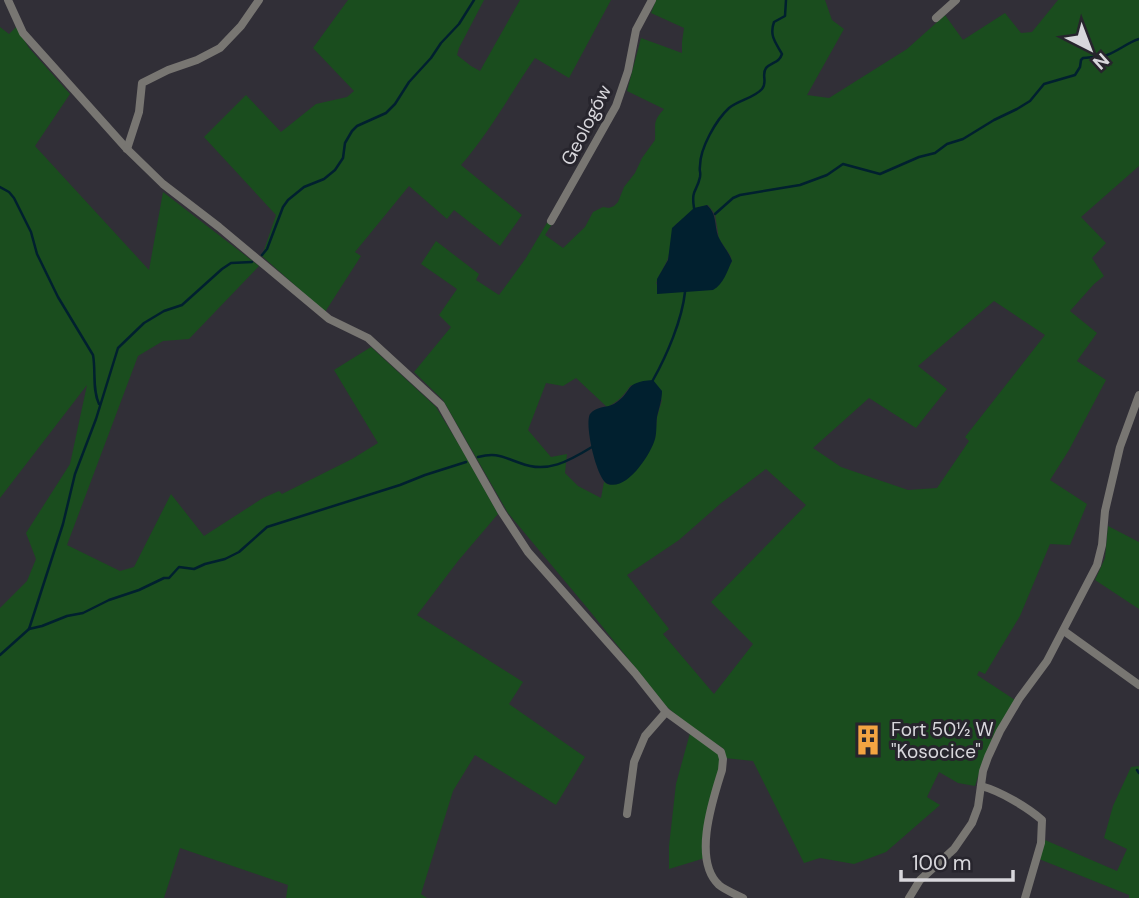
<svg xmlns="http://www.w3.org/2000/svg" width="1139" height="898" viewBox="0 0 1139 898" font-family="'DM Sans',sans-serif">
	<rect width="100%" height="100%" fill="#312f37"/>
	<!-- green -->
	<g fill="#1a4d1e" fill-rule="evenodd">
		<path d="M348,0H484L459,48L457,55L471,66L480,71L520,0H611L569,78L535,58C510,94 490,132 461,165L522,215L500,246L454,210L447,219L409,186L355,252L361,256L325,312L262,256L276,215L204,137L246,95L281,132L316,104L347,97L354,91L313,48Z"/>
		<path d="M656,0H825L832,20L844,29L807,95L829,98L907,49L945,15L963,40L1005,13L1021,33L1032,32L1058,0H1139V166L1081,217L1106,243L1092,258L1104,276L1094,284L1070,311L1097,333L1077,361L1106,380L1069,450L1050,480L1087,504L1070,545L1050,544L1020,616L985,674L979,671L977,675L1015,700L983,760L975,786L958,783L939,772L927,797L940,805L886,852L854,864L820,858L804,863L753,761L725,758L724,749L691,727L667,707L589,610L508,513L443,400L414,372L451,327L439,315L457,289L421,264L436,241L479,274L476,280L499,295L526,258L548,221L552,224L545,235L563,248L585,227L593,212L603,207L609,208L614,206L618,202L624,187L635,173L642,158L655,140C656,124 652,122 664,109L627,91L641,38L682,53V42L684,28L651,13ZM708,205L715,214L719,239L730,255L732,261L724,277L703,290L656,284C658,275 665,267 668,258C672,246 671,236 676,224C690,217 689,208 708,205ZM994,301L1045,335L965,437L969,441L937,488L908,490L841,467L813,448L869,398L916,428L947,389L918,366ZM576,378L607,407C618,402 624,395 631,385L662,400L657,417L655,439L609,485L604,482L601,498L578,486L565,473L567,454L551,457L528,430L546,383L563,386ZM766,469L806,505L711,602L753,644L714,694L663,634L669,629L627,575L679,540L720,504Z"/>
		<path d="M0,27L9,34L16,27L29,48L70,94L35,146L149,270L163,192L259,266L189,339L163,341L138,356L67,545L120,571L134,567L171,494L204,536L263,498L279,491L282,494L352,459L378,443L334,370L371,347L436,407L467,458L498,514L458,561L417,615L523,682L509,704L585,757L556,805L475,755L453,791L421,894L427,898H286L288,885L180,848L164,898H0V608L27,581L36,559L26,533L70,464L87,385L0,498Z"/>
		<path d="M1108,526L1139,542V609L1095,580L1105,558Z"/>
		<path d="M690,733L719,752L721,762L705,858L669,869V846L676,784Z"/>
		<path d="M1139,766V898H1129V895L1039,859L1045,840L1117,871L1127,849L1104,838L1113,806L1131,767Z"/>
	</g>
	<!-- water -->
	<g fill="#01202f">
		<path d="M707,205C717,214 714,224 718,236C722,245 729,252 732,261C727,271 724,284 713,290L657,294V279L668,260L672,228L694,208Z"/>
		<path d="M653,380L662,391C662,400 659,408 657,417C656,424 657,432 655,439C651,454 627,491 608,484C597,481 584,424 590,414C596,406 606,408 614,404C634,392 622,382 653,380Z"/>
	</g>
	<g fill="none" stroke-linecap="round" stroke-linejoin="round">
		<!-- stream -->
		<g stroke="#01202f" stroke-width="2.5">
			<path d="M0,187L9,192L14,198L31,232L37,254L58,297L93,355C96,371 92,389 99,404"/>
			<path d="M694,208C691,189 697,192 700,177C701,170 699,173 700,166C700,148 716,120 729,108C739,100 754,98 762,89C768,82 761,75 766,68C772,62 779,63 782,54C776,43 769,36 774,22L785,16L786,0"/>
			<path d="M715,214L733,198L740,195L800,185L827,175L843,164L880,174L919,157L935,153L947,144L963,139L994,120L1017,109L1030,101L1044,84L1075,75L1080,67L1081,60L1083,58C1091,57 1099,57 1107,55C1118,51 1127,43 1139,39"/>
			<path d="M262,255L267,249L283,207L288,200L304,187L324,179L335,170L343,158L345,143L352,131L357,126L386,113L395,104L409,82L431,58L441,43L459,24L474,0"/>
			<path d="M653,380C667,355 682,320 685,292"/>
			<path d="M478,457C497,452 502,457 520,463C547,474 569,461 592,447"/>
			<path d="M29,629L63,524L75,474L96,419L118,348L144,323L164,311L182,305L222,269L231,263L252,262"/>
			<path d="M0,655L29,629L42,626L67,616L83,613L109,600L139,590L164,578H169L179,567L194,569L205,564L225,559L239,552L267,527L400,485L425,475L466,462"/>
			<path d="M1137,770L1139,773"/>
		</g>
		<!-- minor -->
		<g stroke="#787672" stroke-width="8">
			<path d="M8,0L23,33L127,149L163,184L219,227L329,319L368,338L441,405L501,511L528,552L635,673L666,712L721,752L723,759L722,770C713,799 692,860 719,885C725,890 735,894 743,898"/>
			<path d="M936,18L956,0"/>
			<path d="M127,149L139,112L142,83L168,70L197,60L220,48L241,26L259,0"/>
			<path d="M551,221L616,106L628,71L636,30L652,0"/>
			<path d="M1064,631L1139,685"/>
			<path d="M981,786C1000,791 1027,807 1042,820L1041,843L1025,898"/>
			<path d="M627,814L634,762L645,736L666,712"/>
			<path d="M909,898L920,880L954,849L972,823L978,807L983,771L988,757L1000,731L1019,699L1047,661L1097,565L1102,545L1105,511L1120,447L1139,395"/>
		</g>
	</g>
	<!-- icons -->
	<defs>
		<g id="building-bare" transform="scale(2.415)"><path d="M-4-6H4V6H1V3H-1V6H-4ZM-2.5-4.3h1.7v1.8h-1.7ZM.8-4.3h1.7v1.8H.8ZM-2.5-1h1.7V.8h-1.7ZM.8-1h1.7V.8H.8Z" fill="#f3a442" stroke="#27252d" stroke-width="2.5" paint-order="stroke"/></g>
	</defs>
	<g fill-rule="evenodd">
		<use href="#building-bare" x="868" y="740"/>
	</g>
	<g text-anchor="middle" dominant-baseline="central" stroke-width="6" stroke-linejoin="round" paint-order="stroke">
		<!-- street labels -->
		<g font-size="19" fill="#d8d7dc" stroke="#27252d">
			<text transform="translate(586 125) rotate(-63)">Geologów</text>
		</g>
		<!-- poi labels -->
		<g font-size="19" fill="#d8d7dc" stroke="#27252d" text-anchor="start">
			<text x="891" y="729">Fort 50½ W<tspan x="891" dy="22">"Kosocice"</tspan></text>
		</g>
	</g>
	<!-- north arrow -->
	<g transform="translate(1090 49) rotate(138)" stroke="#27252d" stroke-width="5" paint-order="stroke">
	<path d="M0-5L12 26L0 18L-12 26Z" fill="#d8d7dc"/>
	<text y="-10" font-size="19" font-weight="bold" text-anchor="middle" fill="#d8d7dc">N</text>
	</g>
	<!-- scale -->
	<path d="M901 870v10h112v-10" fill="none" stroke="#d8d7dc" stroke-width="3.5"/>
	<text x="912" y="870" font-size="21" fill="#d8d7dc" stroke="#27252d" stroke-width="5" paint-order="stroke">100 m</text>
</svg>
